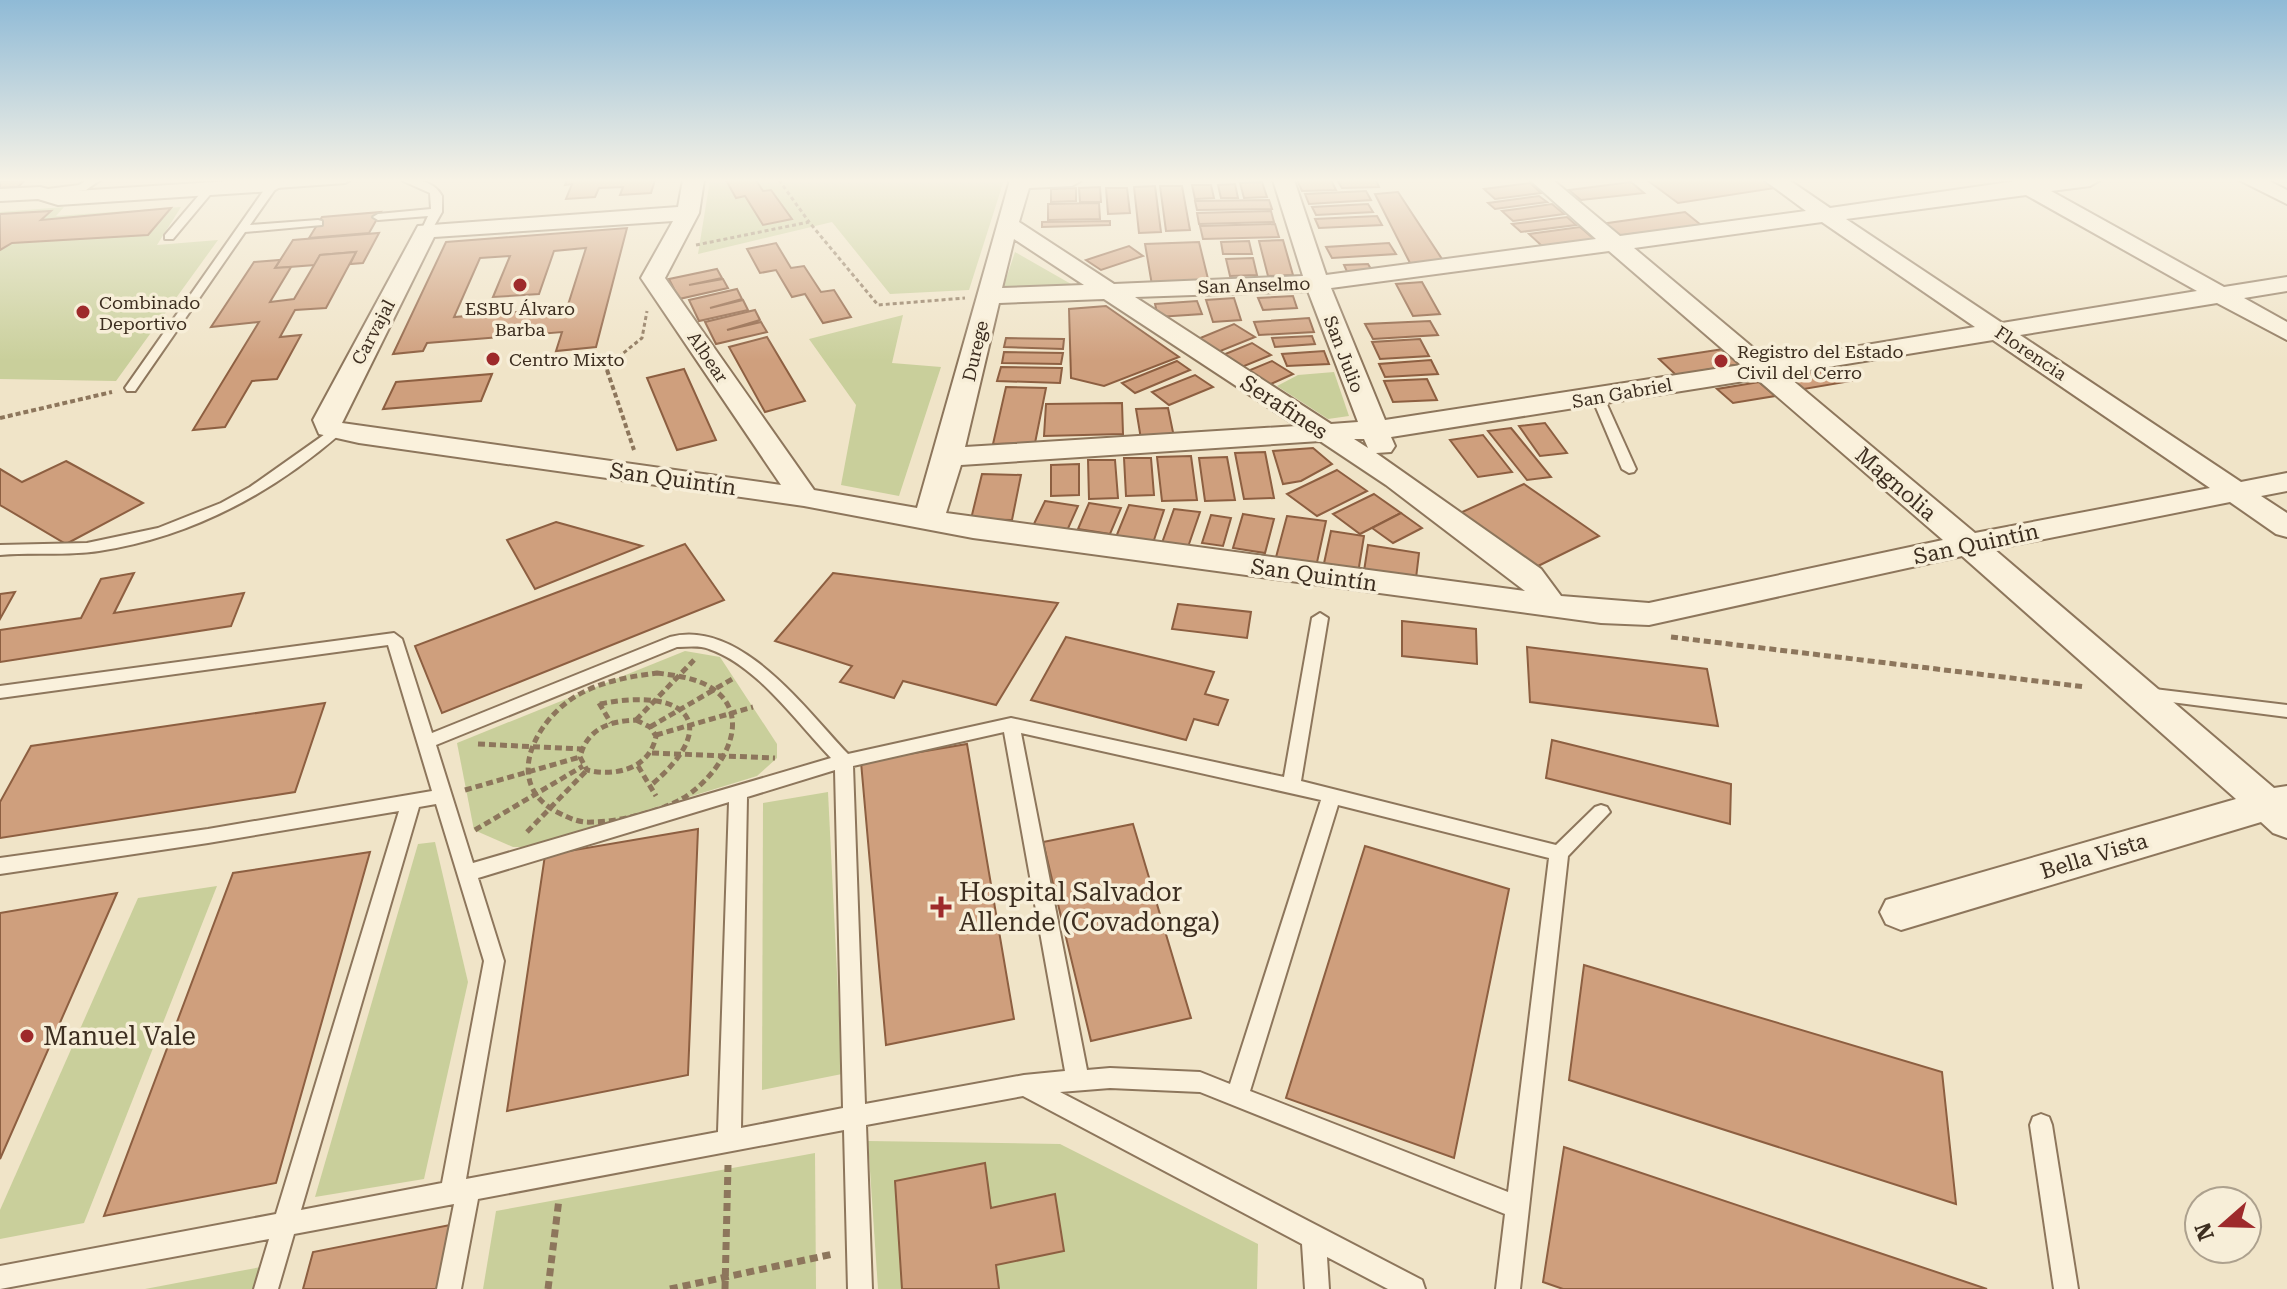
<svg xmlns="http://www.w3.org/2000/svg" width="2287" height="1289" viewBox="0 0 2287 1289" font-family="'Roboto Serif',serif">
	<rect width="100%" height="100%" fill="#f0e4c8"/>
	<!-- green -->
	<g fill="#c9cf9b">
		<path d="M710,180H1004L969,290L890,294L832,222L698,254Z"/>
		<path d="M64,207L56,216L181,207L157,245L218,240L116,381L0,379V212Z"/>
		<path d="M1015,252L1078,288L1002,291Z"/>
		<path d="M903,315L892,363L941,367L899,496L841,485L856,405L809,339Z"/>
		<path d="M1334,372L1349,416L1328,419L1277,386L1298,375Z"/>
		<path d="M685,651L720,657L777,744V758L757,776L527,847H513L474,830L457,743Z"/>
		<path d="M828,792L842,1074L762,1090L763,803Z"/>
		<path d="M435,842L468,982L424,1179L315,1197L418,844Z"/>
		<path d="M217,886L84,1223L0,1239V1210L138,898Z"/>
		<path d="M868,1141L1060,1144L1258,1244L1257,1289H878Z"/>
		<path d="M815,1153L816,1289H483L496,1211Z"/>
		<path d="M266,1266L259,1289H145Z"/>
	</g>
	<!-- building -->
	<g fill="#cf9f7d" stroke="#8d5f41" stroke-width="2" fill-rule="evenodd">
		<path d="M25,180L18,187L0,188V181Z"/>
		<path d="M567,180H655L651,193L620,195L623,187L599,188L595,197L566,199L572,184L565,185Z"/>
		<path d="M726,180H756L763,191L771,190L792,219L763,225L745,196L736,198Z"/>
		<path d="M1297,180H1331L1336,190L1302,191Z"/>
		<path d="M1337,180H1376L1379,187L1342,188Z"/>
		<path d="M1647,180H1764L1775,188L1678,203Z"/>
		<path d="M1262,182L1267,197L1244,198L1240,183Z"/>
		<path d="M1631,182L1644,193L1581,200L1569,190Z"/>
		<path d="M1530,183L1541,193L1495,199L1484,189Z"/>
		<path d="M1235,184L1238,198H1221L1218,185Z"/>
		<path d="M1192,185H1211L1214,198L1195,199Z"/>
		<path d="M1155,186L1161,232L1139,233L1134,187Z"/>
		<path d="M1160,186H1182L1190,230L1166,231Z"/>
		<path d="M1100,187L1101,202H1080L1079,188Z"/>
		<path d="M1076,188V201L1051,202V189Z"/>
		<path d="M1106,188H1127L1130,213L1108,214Z"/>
		<path d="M1366,191L1371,200L1309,204L1305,194Z"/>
		<path d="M1398,192L1444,262L1412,267L1375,194Z"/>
		<path d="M1539,196L1547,202L1495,209L1488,203Z"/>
		<path d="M1269,200L1272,209L1197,210L1195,201Z"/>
		<path d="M1099,203L1100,219L1048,220V204Z"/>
		<path d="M1368,204L1373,212L1316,215L1312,207Z"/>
		<path d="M1552,204L1564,214L1513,221L1502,211Z"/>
		<path d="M171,208L148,235L12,243L0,250V214L51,211L41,220Z"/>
		<path d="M1271,211L1274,222L1199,224L1197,213Z"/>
		<path d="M381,212L369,233L309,238L322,217Z"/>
		<path d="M1685,212L1701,225L1616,236L1601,224Z"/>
		<path d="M1377,216L1382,225L1319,228L1315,219Z"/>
		<path d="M1567,217L1576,225L1521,232L1512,224Z"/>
		<path d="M1110,221V225L1042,227V222Z"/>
		<path d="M1275,224L1279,237L1203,239L1200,226Z"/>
		<path d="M1580,227L1594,239L1542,246L1529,234Z"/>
		<path d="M627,228L596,347L556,351L562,332L427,343L423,351L393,354L446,242ZM586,248L567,308L454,317L480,258L510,256L493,297L539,294L554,251Z"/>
		<path d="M379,233L363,263L350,264L356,252L320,255L315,265L275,268L293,240Z"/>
		<path d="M1283,240L1293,275L1268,276L1259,241Z"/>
		<path d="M1249,241L1252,254H1223L1221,242Z"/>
		<path d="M1199,242L1209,283L1152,285L1145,244Z"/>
		<path d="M776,243L791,268L804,266L821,292L834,290L851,317L823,323L805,294L792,297L776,270L760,273L747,249Z"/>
		<path d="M1389,243L1396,254L1332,258L1326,247Z"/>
		<path d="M1129,246L1143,256L1101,270L1086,260Z"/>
		<path d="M356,252L326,308L295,310L280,337L301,335L277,379L252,381L225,427L193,430L259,322L211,327L254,262L280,260L275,268L291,267L270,302L294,299L320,255Z"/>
		<path d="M1253,258L1257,275L1230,276L1226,259Z"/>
		<path d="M1368,264L1374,274L1349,276L1344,265Z"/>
		<path d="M717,269L722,278L689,285L723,279L728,288L679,299L669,279Z"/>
		<path d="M1422,282L1440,314L1413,316L1396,284Z"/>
		<path d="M737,289L742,299L710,308L743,300L748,310L699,321L689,300Z"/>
		<path d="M1293,296L1297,308L1263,310L1258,298Z"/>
		<path d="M1234,298L1241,320L1213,322L1206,300Z"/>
		<path d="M1197,301L1202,314L1158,317L1155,304Z"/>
		<path d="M1106,306L1179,357L1104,386L1071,378L1069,309Z"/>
		<path d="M755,310L760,320L727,330L761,322L767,332L716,344L705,322Z"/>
		<path d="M1309,318L1314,332L1259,335L1254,322Z"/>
		<path d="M1430,321L1438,335L1373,339L1365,324Z"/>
		<path d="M1234,324L1255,337L1213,354L1193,341Z"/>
		<path d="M1312,336L1315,344L1275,347L1272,338Z"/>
		<path d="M767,337L805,401L765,412L729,347Z"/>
		<path d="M1006,338L1064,339L1063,349L1004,347Z"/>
		<path d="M1420,339L1429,356L1380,359L1372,342Z"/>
		<path d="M1252,343L1271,355L1237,369L1218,357Z"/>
		<path d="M1723,349L1741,364L1676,375L1659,359Z"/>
		<path d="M1324,351L1329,364L1287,366L1282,354Z"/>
		<path d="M1004,352L1063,353L1061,364L1002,363Z"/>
		<path d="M1431,360L1438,374L1385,377L1379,364Z"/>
		<path d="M1177,361L1190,370L1135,393L1122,383Z"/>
		<path d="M1272,361L1293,374L1264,387L1243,373Z"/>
		<path d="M1001,367L1062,368L1060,383L997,381Z"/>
		<path d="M1842,368L1857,380L1798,390L1783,377Z"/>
		<path d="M684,369L716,440L677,450L647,378Z"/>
		<path d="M492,374L481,401L383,409L396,382Z"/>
		<path d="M1195,375L1213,387L1169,405L1152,392Z"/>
		<path d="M1427,379L1437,400L1393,402L1384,381Z"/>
		<path d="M1759,382L1775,396L1733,403L1717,389Z"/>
		<path d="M1006,387L1046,388L1035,443L993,444Z"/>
		<path d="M1122,403L1123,434L1044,436L1046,404Z"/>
		<path d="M1168,408L1174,437L1141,439L1136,409Z"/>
		<path d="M1545,423L1567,453L1540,456L1519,426Z"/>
		<path d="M1511,428L1551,477L1527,480L1488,431Z"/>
		<path d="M1483,435L1512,472L1478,477L1450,440Z"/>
		<path d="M1313,448L1332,464L1301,481L1283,484L1273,451Z"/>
		<path d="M1265,452L1274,498L1244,499L1235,453Z"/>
		<path d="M1191,456L1197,500L1162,501L1157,457Z"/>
		<path d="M1227,457L1235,500L1205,501L1199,458Z"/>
		<path d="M1124,458H1151L1154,495L1126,496Z"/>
		<path d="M1088,460H1115L1118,498L1089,499Z"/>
		<path d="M66,461L143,503L66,544L0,505V469L22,482Z"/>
		<path d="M1079,464V495L1051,496V465Z"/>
		<path d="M1337,470L1367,491L1317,516L1287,494Z"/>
		<path d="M982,474L1021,475L1012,520L971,519Z"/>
		<path d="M1524,484L1599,536L1534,568L1460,513Z"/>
		<path d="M1374,494L1401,513L1360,534L1333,514Z"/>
		<path d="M1045,501L1078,506L1066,533L1032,528Z"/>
		<path d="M1089,503L1121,508L1110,534L1078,529Z"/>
		<path d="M1129,505L1164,510L1153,543L1116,537Z"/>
		<path d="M1174,509L1200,512L1188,547L1162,543Z"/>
		<path d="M1401,513L1422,528L1393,543L1372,528Z"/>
		<path d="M1243,514L1274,519L1265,553L1233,548Z"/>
		<path d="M1211,515L1231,518L1223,546L1202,543Z"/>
		<path d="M1287,516L1326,521L1316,567L1275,561Z"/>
		<path d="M556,522L642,546L535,589L507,540Z"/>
		<path d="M1331,531L1364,536L1358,573L1323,568Z"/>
		<path d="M685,544L724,600L442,713L415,646Z"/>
		<path d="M1368,545L1419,553L1416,578L1364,571Z"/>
		<path d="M134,573L114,613L244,593L231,626L0,662V630L81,618L101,579Z"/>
		<path d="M833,573L1058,603L996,705L903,681L894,698L840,682L852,666L775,641Z"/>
		<path d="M15,592L0,619V594Z"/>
		<path d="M1178,604L1251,612L1247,638L1172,629Z"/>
		<path d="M1402,621L1476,629L1477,664L1402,656Z"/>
		<path d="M1066,637L1214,672L1205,694L1228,700L1218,725L1194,719L1186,740L1031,700Z"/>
		<path d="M1527,647L1707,669L1718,726L1530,702Z"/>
		<path d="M325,703L295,792L0,838V802L31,746Z"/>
		<path d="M1552,740L1731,784L1730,824L1546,778Z"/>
		<path d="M967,744L1014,1019L886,1045L861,762Z"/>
		<path d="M1133,824L1191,1018L1091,1041L1043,842Z"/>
		<path d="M698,829L688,1075L507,1111L545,855Z"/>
		<path d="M1365,846L1509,889L1454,1158L1286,1098Z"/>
		<path d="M370,852L276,1183L104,1216L233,873Z"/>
		<path d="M117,893L0,1159V913Z"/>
		<path d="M1584,965L1942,1072L1956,1204L1569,1080Z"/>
		<path d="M1564,1147L1987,1289H1563L1543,1282Z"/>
		<path d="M985,1163L991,1208L1055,1194L1064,1251L996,1265L999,1289H902L895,1181Z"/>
		<path d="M450,1225L438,1289H303L313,1252Z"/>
	</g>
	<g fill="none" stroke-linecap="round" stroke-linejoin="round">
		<!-- lane casing -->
		<g stroke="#8d765c" stroke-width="4">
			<g id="lane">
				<path d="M87,180H100L86,190L40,196L35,193L40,190L79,185Z"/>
				<path d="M296,180H350L345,183L276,188L250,225L318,220L322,221V225L245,232L135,391H127L125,388L269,183Z"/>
				<path d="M401,180C418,180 433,180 442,196V212L430,233L421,231L428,216L378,220L373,217L378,214L431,209L430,193Z"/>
				<path d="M205,188L214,190L173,239H165V235Z"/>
				<path d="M1598,394L1604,398L1636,469L1634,472L1629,473L1622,469L1592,398Z"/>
				<path d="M335,427L342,431L340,434C271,494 190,537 99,551C66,556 33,552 0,555V545L87,543L158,528L221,503L250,487Z"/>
				<path d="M1320,613L1328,618L1301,781L1556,845L1595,807L1601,805L1607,807L1610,812L1568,856L1520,1289H1496L1505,1214L1200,1092L1110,1088L1060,1092L1422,1280L1425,1289H1388L1327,1257L1329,1289H1305L1302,1244L1023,1096L866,1125L872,1289H848L844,1130L478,1199L461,1289H437L454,1204L294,1234L278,1289H254L269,1239L0,1289V1266L276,1214L399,811L208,843L0,874V858L208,829L432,791L388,645L0,698V686L394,633L402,639L432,733L670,637C740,618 806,710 848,754L1011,718L1284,777L1312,618ZM677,647C688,647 699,645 709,649C757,665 797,723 831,758L473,863L436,745ZM1004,732L1065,1071L1024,1075L865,1104L853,766ZM1021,733L1321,800L1230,1084L1200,1072L1110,1068L1087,1070ZM835,770L843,1108L741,1128L747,797ZM729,802L718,1132L466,1179L504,961L478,878ZM436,804L484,961L442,1183L301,1210L419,807ZM1338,805L1549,858L1508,1192L1250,1091Z"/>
				<path d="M2146,688L2287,705V717L2140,698L2138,694L2140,690Z"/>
				<path d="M2041,1114L2049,1117L2052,1125L2078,1289H2054L2030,1125L2033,1117Z"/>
			</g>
		</g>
		<!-- street casing -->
		<g stroke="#8d765c" stroke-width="4">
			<g id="street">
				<path d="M246,180H280L284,185L273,191L58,205L38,199L0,201V189L40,187L60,192Z"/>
				<path d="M683,180H704L699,213L665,278L814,490L917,508L1010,180H1082L1072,186L1029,188L1019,222L1114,284L1303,276L1273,180H1294L1326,275L1596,239L1530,180H1553L1620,236L1806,211L1764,180H1789L1830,208L2023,180H2100L2090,186L2051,191L2224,287L2287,277V291L2244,298L2287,322V340L2217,303L2020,335L2241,482L2287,473V491L2261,496L2287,513V537L2276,534L2230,502L1994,549L2274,788L2287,786V838L2273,833L2261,822L1901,930L1886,924L1880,912L1886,900L2236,799L1962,556L1649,625L1601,623L973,538L804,506L359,443L319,434L313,420L418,226L678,207ZM2026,195L2197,291L2002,323L1846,219ZM673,221L641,278L781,485L342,423L434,237ZM1822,222L1975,327L1769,361L1634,248ZM1014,239L1084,285L1002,288ZM1609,251L1741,365L1385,420L1331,288ZM1308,291L1358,422L1331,424L1135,297ZM1104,299L1297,426L965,447L999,303ZM1993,340L2210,488L1975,533L1785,374ZM1757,379L1943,540L1649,603L1561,596L1541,569L1376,453L1391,452L1395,446L1391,437ZM1354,439H1364L1368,448ZM1320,441L1386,485L1525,591L946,513L961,465Z"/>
				<path d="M2239,180H2267L2287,190V204Z"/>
			</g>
		</g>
		<!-- path-far3 -->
		<g stroke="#8d765c" stroke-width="3" stroke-dasharray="4 3" stroke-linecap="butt">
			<path d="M779,180L809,222"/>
			<path d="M696,245L809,222L878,305L965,298"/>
			<path d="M608,372L606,367L642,338L647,311"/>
		</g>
		<!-- path-far2 -->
		<g stroke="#8d765c" stroke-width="4" stroke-dasharray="5 3" stroke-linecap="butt">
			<path d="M607,370L634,450"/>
			<path d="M0,418L112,392"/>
		</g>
		<!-- path-far1 -->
		<g stroke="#8d765c" stroke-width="5" stroke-dasharray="7 4" stroke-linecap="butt">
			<path d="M1671,637L2086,687"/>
			<path d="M657,673C680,676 708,679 724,699C750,733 711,783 680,800C657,812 619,822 592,822C579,823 569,818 557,812C505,785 532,727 570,700C596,682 627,677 657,673Z"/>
			<path d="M599,703L611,723"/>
			<path d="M600,704C682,687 727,721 650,786"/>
			<path d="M636,720L650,727L656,736C650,769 615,777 587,770L580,757C587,729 609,721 636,720Z"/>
			<path d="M636,720L694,660"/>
			<path d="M650,727L734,678"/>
			<path d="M656,735L753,707"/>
			<path d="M478,744L581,749"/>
			<path d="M652,753L775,758"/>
			<path d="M638,766L656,796"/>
			<path d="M465,790L580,757"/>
			<path d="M475,830L583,766"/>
			<path d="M527,832L587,770"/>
		</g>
		<!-- path -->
		<g stroke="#8d765c" stroke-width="7" stroke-dasharray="8 5" stroke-linecap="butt">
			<path d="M548,1289L559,1199"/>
			<path d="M670,1289L833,1254"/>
			<path d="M725,1289L728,1165"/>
		</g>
		<!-- lane -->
		<use href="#lane" fill="#faf1dc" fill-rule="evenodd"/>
		<!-- street -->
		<use href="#street" fill="#faf1dc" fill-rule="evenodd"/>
	</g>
	<!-- sky -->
	<linearGradient id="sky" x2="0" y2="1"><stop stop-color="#8fbad6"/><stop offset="0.5" stop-color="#f8f3e6"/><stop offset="1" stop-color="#f8f3e6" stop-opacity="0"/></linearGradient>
	<rect width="2287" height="361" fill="url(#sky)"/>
	<!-- markers -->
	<g fill="#9e2a2b" stroke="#f7eed8" stroke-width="3">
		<circle cx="520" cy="285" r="8"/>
		<circle cx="83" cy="312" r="8"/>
		<circle cx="493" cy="359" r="8"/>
		<circle cx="1721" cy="361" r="8"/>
		<path d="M937 895h8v8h8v8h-8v8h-8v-8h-8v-8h8z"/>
		<circle cx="27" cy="1036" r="8"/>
	</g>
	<g text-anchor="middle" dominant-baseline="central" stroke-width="7" stroke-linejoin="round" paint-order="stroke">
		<!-- far-street labels -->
		<g font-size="18" fill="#3d2e20" stroke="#f7eed8">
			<text transform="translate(1254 285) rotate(-2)">San Anselmo</text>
			<text transform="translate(373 332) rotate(-62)">Carvajal</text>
			<text transform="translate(975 351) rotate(-77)">Durege</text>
			<text transform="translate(2031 353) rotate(34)">Florencia</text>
			<text transform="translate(1344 354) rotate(69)">San Julio</text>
			<text transform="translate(708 357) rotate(56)">Albear</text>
			<text transform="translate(1622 393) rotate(-10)">San Gabriel</text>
		</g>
		<!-- far-poi labels -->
		<g font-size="18" fill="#3d2e20" stroke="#f7eed8" text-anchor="start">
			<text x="99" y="302">Combinado<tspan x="99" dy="21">Deportivo</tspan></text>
			<text x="520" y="308" text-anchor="middle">ESBU Álvaro<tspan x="520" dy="21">Barba</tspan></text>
			<text x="1737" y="351">Registro del Estado<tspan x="1737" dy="21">Civil del Cerro</tspan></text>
			<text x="509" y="359">Centro Mixto</text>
		</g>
		<!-- street labels -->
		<g font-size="22" fill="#3d2e20" stroke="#f7eed8">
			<text transform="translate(1284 407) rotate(33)">Serafines</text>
			<text transform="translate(673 479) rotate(8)">San Quintín</text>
			<text transform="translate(1896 484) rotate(41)">Magnolia</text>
			<text transform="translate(1976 544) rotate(-12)">San Quintín</text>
			<text transform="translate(1314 575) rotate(8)">San Quintín</text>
			<text transform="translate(2094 856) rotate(-17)">Bella Vista</text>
		</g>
		<!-- near-poi labels -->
		<g font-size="26" fill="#3d2e20" stroke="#f7eed8" text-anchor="start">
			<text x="959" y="892">Hospital Salvador<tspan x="959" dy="30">Allende (Covadonga)</tspan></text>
			<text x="43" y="1036">Manuel Vale</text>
		</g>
	</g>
	<!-- north arrow -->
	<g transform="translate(2223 1225) rotate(250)"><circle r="38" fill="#f7eed8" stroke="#ada18e" stroke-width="2"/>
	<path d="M0-6L14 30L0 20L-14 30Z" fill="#9e2a2b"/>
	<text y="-12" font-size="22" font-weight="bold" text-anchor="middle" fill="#3d2e20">N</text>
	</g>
</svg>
